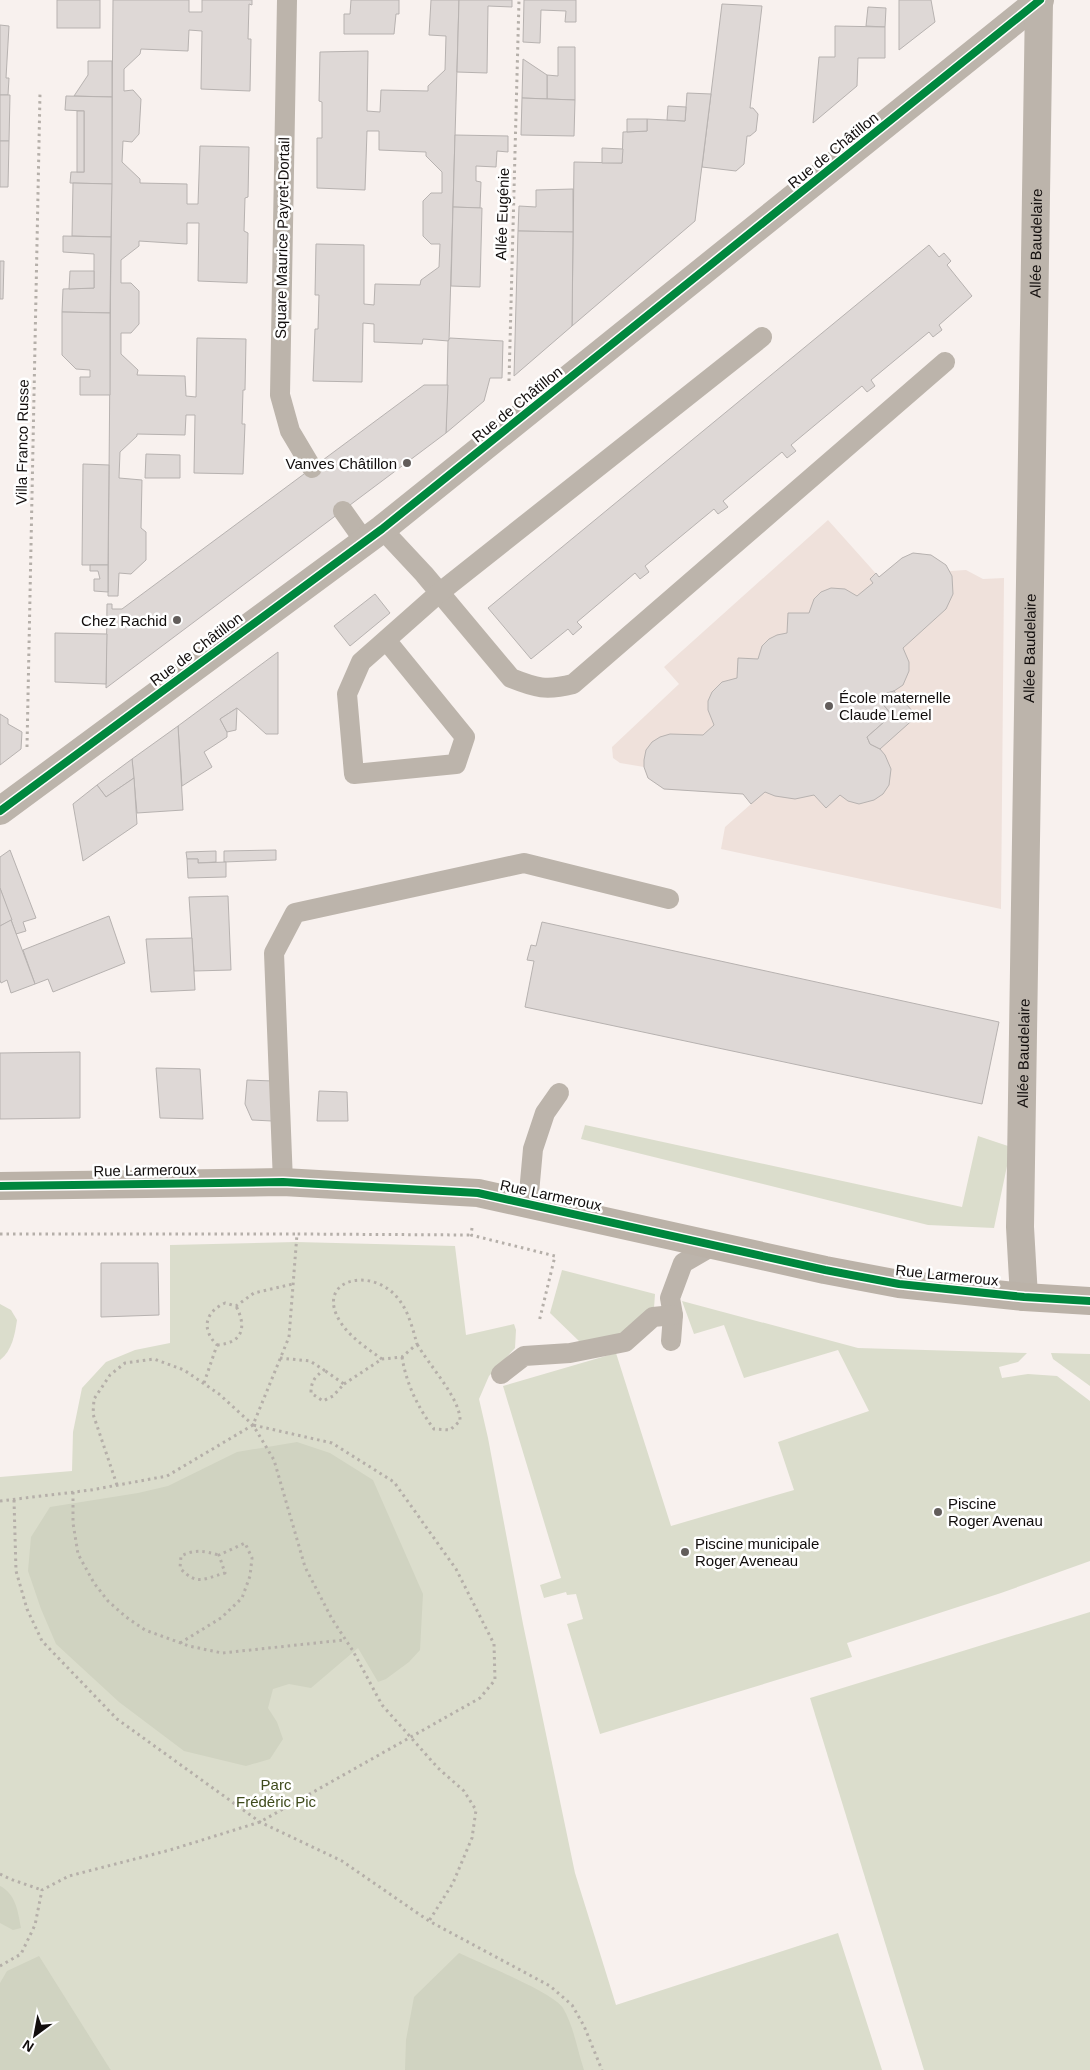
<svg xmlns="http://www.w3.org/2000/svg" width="1090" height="2070" viewBox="0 0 1090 2070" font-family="Helvetica,sans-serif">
	<rect width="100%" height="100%" fill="#f8f1ee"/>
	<!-- built -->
	<path fill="#efe1db" d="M828,520L879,577L902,558L919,553L936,558L950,571L966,570L983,579L1004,578L1001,909L721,849L725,827L751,804L743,794L664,789L648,778L644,767L620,763L613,758L612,747L679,684L664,667Z"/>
	<!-- green -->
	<g fill="#dbddcc">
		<path d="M585,1125L962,1207L978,1136L1011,1147L994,1228L928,1225L581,1139Z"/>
		<path d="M296,1242L455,1246L466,1335L514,1324L516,1330L515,1348L489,1376L479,1399L488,1438L523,1624L575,1873L616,2005L838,1933L882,2070H0V1477L72,1471L73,1432L82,1388L106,1362L135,1350L170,1343V1245Z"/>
		<path d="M562,1270L655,1294L654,1308L625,1336L580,1342L550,1313Z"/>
		<path d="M682,1301L858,1348L1027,1353L1018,1362L999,1367L1002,1378L1028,1374L1057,1376L1090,1401V1561L1001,1593L847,1643L852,1657L600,1734L567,1624L583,1619L576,1594L567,1595L566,1592L544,1598L540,1585L561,1578L503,1386L616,1353L671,1526L794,1490L778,1442L869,1411L838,1350L744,1378L724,1325L694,1334Z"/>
		<path d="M0,1304L11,1310L17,1320C15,1334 12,1351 0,1360Z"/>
		<path d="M1051,1353L1090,1354V1386L1053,1359Z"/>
		<path d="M1090,1612V2070H924L810,1698Z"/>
	</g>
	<!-- forest -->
	<g fill="#d0d3c1">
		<path d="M297,1442L330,1453L373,1480L423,1594L420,1650L409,1662L386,1679L378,1682L358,1648L311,1688L289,1684L273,1689L268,1708L277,1722L283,1739L270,1759L246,1766L184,1751L119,1702L56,1644L41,1609L28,1571L31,1537L50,1507L138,1493L168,1486L237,1452Z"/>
		<path d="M0,1886C16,1894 18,1912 21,1928L13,1930L0,1923Z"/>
		<path d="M459,1953C478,1962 554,1993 563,2008C574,2027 577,2049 584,2070H405L406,2040L414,1997Z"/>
		<path d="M39,1956L110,2069L111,2070H0V1983L7,1971Z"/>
	</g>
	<!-- building -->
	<g fill="#ded8d6" stroke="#b7b2b0">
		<rect x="57" y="0" width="43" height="28"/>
		<path d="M113,0H189V12H202V0H252V5L249,4L248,39H251L250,91L201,89L202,31L189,30L188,51L141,49L140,54L124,69V91L133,90L141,99L139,134L132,142L123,141L122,162L140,179V183L187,184V204H198L200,146L249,147L248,197L245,198L244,231L248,233L247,283L198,281L199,223H187V244L139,241V246L121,260V283H131L139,291V324L131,333H121V354L138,370L137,375L185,376L186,396L196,397L197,338L246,339L245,390H243L242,424H245L243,474L194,473L195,415H186L185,435L137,434V436L120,452L119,478L142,480L141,528L146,532V560L131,574L119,573L118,596H108Z"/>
		<path d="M351,0H399V14H396L394,34H344V14H350Z"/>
		<path d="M431,0H459L449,341L423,339L422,344L374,342V324L363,323L362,382L313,381L315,329H318L319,295H315L316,244L364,245V304L374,305L375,284L420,285L421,280L439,267L440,244H431L423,236V201L431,193H442V172L426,156V152L379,150V131H367L365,190L317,188V138H322V102L319,101L320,52L368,51L367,111L380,112L381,90L428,91V86L445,70L446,36L429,35Z"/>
		<path d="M459,0H512V7L488,6L487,73L457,72Z"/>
		<path d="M524,0H576V22H565L566,11L541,10L540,43L523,42Z"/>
		<path d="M899,0H931L935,22L899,50Z"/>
		<path d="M722,4L762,6L750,108H753L758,114L756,131L750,136H747L744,164L736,171L702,167Z"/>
		<path d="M868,7L886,8L885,27L866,26Z"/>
		<path d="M0,25L9,26L6,78H9L8,95H0Z"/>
		<path d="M835,26L885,27V58H858L857,86L813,123L819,57H835Z"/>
		<path d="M558,47H575V100L547,99V75L558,76Z"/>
		<path d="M523,59L547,75V99L522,98Z"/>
		<path d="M88,61H112V97L74,96L88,75Z"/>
		<path d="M687,93L711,94L695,221L572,326L574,162L622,163L623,132L647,131V119L685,121Z"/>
		<path d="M0,95H10L9,141H0Z"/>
		<path d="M66,96L112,97V184L70,183L71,172H84V111L65,110Z"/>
		<path d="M522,98L575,100L574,136L521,135Z"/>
		<path d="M668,106L686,107L685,121L667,120Z"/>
		<rect x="77" y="111" width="7" height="61"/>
		<path d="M627,119H647V131L627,132Z"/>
		<path d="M455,135L508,136V152L497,151L496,167L476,166V181L481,182L480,208L453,207Z"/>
		<path d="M0,141H9L8,187H0Z"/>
		<path d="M602,148L623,149L622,163H602Z"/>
		<path d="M73,183L112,184L111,237L72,236Z"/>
		<path d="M573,189V232L518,231L519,206L536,207V190Z"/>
		<path d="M453,207L482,208L480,287L451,286Z"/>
		<path d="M518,231L573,232L572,326L514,376Z"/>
		<path d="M63,236L111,237L110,313L62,312L63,289L94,288V254L63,252Z"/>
		<path d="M929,245L939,257L944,253L951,261L947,265L972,296L939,325L942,330L933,337L929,332L871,380L875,386L867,392L862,386L791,445L796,451L787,458L782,452L723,501L728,507L718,514L714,509L645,566L649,572L640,579L635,573L577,622L582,627L573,635L568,629L531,659L488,608Z"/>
		<path d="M0,261H4L3,299H0Z"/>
		<path d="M70,271H94V288L69,289Z"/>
		<path d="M62,312L110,313V395H80V377H90V370L76,369L62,355Z"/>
		<path d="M450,338L503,341L502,378H490L484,401L446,433L448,341Z"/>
		<path d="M424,385H448L446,433L106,688L107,604H112V609H122Z"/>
		<path d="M146,454L180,455V478H145Z"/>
		<path d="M83,464L109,465L108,565H82Z"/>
		<path d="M913,553L931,555L946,565L952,576L953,594L946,609L903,648L909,662V671L903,685L894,691L881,695V702L892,715L867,737L870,744L880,749L885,755L891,769L889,785L883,794L874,800L859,804L848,801L840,795L826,808L814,795L795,799L775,796L765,792L751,804L743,794L664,789L648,778L644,767V760L646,750L652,742L660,737L670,734L703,735L714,725L708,710V701L712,692L722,682L737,678L738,658L758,659L762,646L769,639L777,635L787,633L788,613H809L814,599L821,592L831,588L845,589L857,596L873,583L870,579L876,573L879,577L902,558Z"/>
		<path d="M90,565H108V592L94,591V579H100L98,571H90Z"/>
		<path d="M375,594L390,613L350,646L334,626Z"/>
		<path d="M55,633L107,634L106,684L55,682Z"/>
		<path d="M278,652V734H266L237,708L220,719L227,732V737L204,752L212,767L182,786L178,726Z"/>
		<path d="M894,691L917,716L880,749L870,744L867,737L892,715L881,702V695Z"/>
		<path d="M237,708L236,730L227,732L220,719Z"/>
		<path d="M0,714L8,719V724L22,732L21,749L0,765Z"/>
		<path d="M178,726L183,810L137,813L132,759Z"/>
		<path d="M132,759L134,778L106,797L97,785Z"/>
		<path d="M134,778L137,824L83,861L73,804L97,785L106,797Z"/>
		<path d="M10,850L36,918L23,922L26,931L16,934L0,888V857Z"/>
		<path d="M276,850V860L224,862V851Z"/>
		<path d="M216,851V862L198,863V859H187L186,852Z"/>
		<path d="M187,859H198V863L226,862V877L188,878Z"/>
		<path d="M0,888L12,920L0,926Z"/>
		<path d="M228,896L231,970L194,971L189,897Z"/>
		<path d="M109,916L125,963L53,992L48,979L35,984L23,950Z"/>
		<path d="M11,920L35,984L11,993L7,980L1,983L0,980V926Z"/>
		<path d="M542,922L999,1022L982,1104L525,1007L534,961L527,960L531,945L536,946Z"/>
		<path d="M192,938L195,990L151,992L146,939Z"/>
		<path d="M80,1052V1118L0,1119V1053Z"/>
		<path d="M156,1068L200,1069L203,1119L160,1118Z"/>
		<path d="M247,1080L273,1081L272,1121L252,1120L245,1104Z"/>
		<path d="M319,1091L347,1092L348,1121H317Z"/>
		<path d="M101,1263H158L159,1315L101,1317Z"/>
	</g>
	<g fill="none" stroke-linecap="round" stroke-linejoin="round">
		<!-- path -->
		<g stroke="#b5afa9" stroke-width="3" stroke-dasharray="2.5 4" stroke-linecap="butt">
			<path d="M509,381L519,0"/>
			<path d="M27,747L40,93"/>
			<path d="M472,1228L471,1235L555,1256L539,1322"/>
			<path d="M0,1234H297"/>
			<path d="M217,1345C243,1343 247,1327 236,1306"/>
			<path d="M402,1357C406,1383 418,1408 434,1429L450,1430L460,1421C461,1399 428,1364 417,1344"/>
			<path d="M280,1358L310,1361L324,1370C315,1377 311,1381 311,1393L323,1401L333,1396L344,1384L324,1370"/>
			<path d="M204,1383L217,1345C201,1329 205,1312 225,1303L236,1306L254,1293L293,1284"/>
			<path d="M344,1384L382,1359C368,1349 351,1338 341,1323C312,1279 374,1264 400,1301C409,1313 413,1330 417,1344L402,1357L382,1359"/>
			<path d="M117,1485L93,1414L94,1399L110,1375L125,1363L154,1359L184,1370L219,1394L253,1425L274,1460L305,1567L332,1619L353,1651L382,1705L438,1768L464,1791L476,1810L472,1838L453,1883L429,1921"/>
			<path d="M73,1492V1523L78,1554L94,1583L108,1601L126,1617L145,1630L189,1646L222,1653L344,1640"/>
			<path d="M14,1500L16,1571L27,1609L42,1641L117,1719L260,1822L342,1861L429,1921L550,1986L572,2005L584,2026L602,2070"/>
			<path d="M0,1501L91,1490L167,1476L253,1425L289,1337L297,1234L471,1235"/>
			<path d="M180,1643L221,1618L242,1598L250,1576L252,1558L245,1543L219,1555L225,1573C203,1579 197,1586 180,1568L181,1556C195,1549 204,1551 219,1555"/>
			<path d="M0,1874L10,1879L42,1890"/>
			<path d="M0,1966L21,1954L35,1925L42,1890L69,1876L170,1850L260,1822L480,1698L495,1680L494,1644L456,1569L394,1482L332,1443L253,1425"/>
		</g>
		<!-- lane -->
		<g stroke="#bcb4ab" stroke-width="20">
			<path d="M287,0L280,395L290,431L312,468"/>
			<path d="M343,511L365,542"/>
			<path d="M382,529L424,574L511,678C536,688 546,691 573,684L945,362"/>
			<path d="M386,640L465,737L456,764L354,774L347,694L361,662L439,593L762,337"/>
			<path d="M283,1182L274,953L295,913L524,863L669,899"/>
			<path d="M528,1204L533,1149L545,1113L559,1093"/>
			<path d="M671,1341L673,1315L670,1298L683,1263L714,1245"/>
			<path d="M501,1374L524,1356L570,1353L625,1342L653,1317L673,1315"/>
		</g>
		<!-- street -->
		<g stroke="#bcb4ab" stroke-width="28">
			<path d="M0,811L382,529L1040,0"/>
			<path id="s1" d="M1024,1297L1020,1227L1039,1"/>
		</g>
		<!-- secondary -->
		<path stroke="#bbb2a8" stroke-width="28" d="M0,1186L283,1182L478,1193L825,1270L899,1284L1024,1297L1090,1301"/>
		<!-- cycleway casing -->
		<g stroke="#fff" stroke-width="11">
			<g id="cycleway">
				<path d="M0,811L382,529L1040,0"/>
				<path d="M0,1186L283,1182L478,1193L825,1270L899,1284L1024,1297L1090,1301"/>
			</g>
		</g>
		<!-- cycleway -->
		<use href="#cycleway" stroke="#00873e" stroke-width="8"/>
	</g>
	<!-- markers -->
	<g fill="#625d5b" stroke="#fff" stroke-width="2">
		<circle cx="407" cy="463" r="5"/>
		<circle cx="177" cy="620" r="5"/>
		<circle cx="829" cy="706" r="5"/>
		<circle cx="938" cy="1512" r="5"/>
		<circle cx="685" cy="1552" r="5"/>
	</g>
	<g text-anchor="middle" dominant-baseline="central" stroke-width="5" stroke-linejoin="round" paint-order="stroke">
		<!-- street labels -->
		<g font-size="15" fill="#110d0c" stroke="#fff">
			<text transform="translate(833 150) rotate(-39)">Rue de Châtillon</text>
			<text transform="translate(502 214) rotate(-88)">Allée Eugénie</text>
			<text transform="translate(282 238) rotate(-89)">Square Maurice Payret-Dortail</text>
			<text stroke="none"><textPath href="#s1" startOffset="1054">Allée Baudelaire</textPath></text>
			<text transform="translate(517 404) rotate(-39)">Rue de Châtillon</text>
			<text transform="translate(22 442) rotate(-89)">Villa Franco Russe</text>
			<text transform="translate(196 649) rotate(-37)">Rue de Châtillon</text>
			<text stroke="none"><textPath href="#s1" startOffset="649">Allée Baudelaire</textPath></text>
			<text stroke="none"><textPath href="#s1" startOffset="244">Allée Baudelaire</textPath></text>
			<text transform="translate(145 1170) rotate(-1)">Rue Larmeroux</text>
			<text transform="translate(551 1195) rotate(12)">Rue Larmeroux</text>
			<text transform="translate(947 1275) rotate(6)">Rue Larmeroux</text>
		</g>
		<!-- poi labels -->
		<g font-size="15" fill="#110d0c" stroke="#fff" text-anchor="start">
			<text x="397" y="463" text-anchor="end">Vanves Châtillon</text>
			<text x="167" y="620" text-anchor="end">Chez Rachid</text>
			<text x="839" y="697">École maternelle<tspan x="839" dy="17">Claude Lemel</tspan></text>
			<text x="948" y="1503">Piscine<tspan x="948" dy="17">Roger Avenau</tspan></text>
			<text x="695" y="1543">Piscine municipale<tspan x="695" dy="17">Roger Aveneau</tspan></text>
		</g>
		<!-- park labels -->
		<g font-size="15" fill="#3e4a1b" stroke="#fff">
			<text x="276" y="1784">Parc<tspan x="276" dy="17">Frédéric Pic</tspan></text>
		</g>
	</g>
	<!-- north arrow -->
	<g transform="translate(35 2035) rotate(212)" stroke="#ffffff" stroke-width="4" paint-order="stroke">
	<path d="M0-4L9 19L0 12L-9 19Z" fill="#110d0c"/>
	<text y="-8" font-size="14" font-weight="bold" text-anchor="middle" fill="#110d0c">N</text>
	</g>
</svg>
